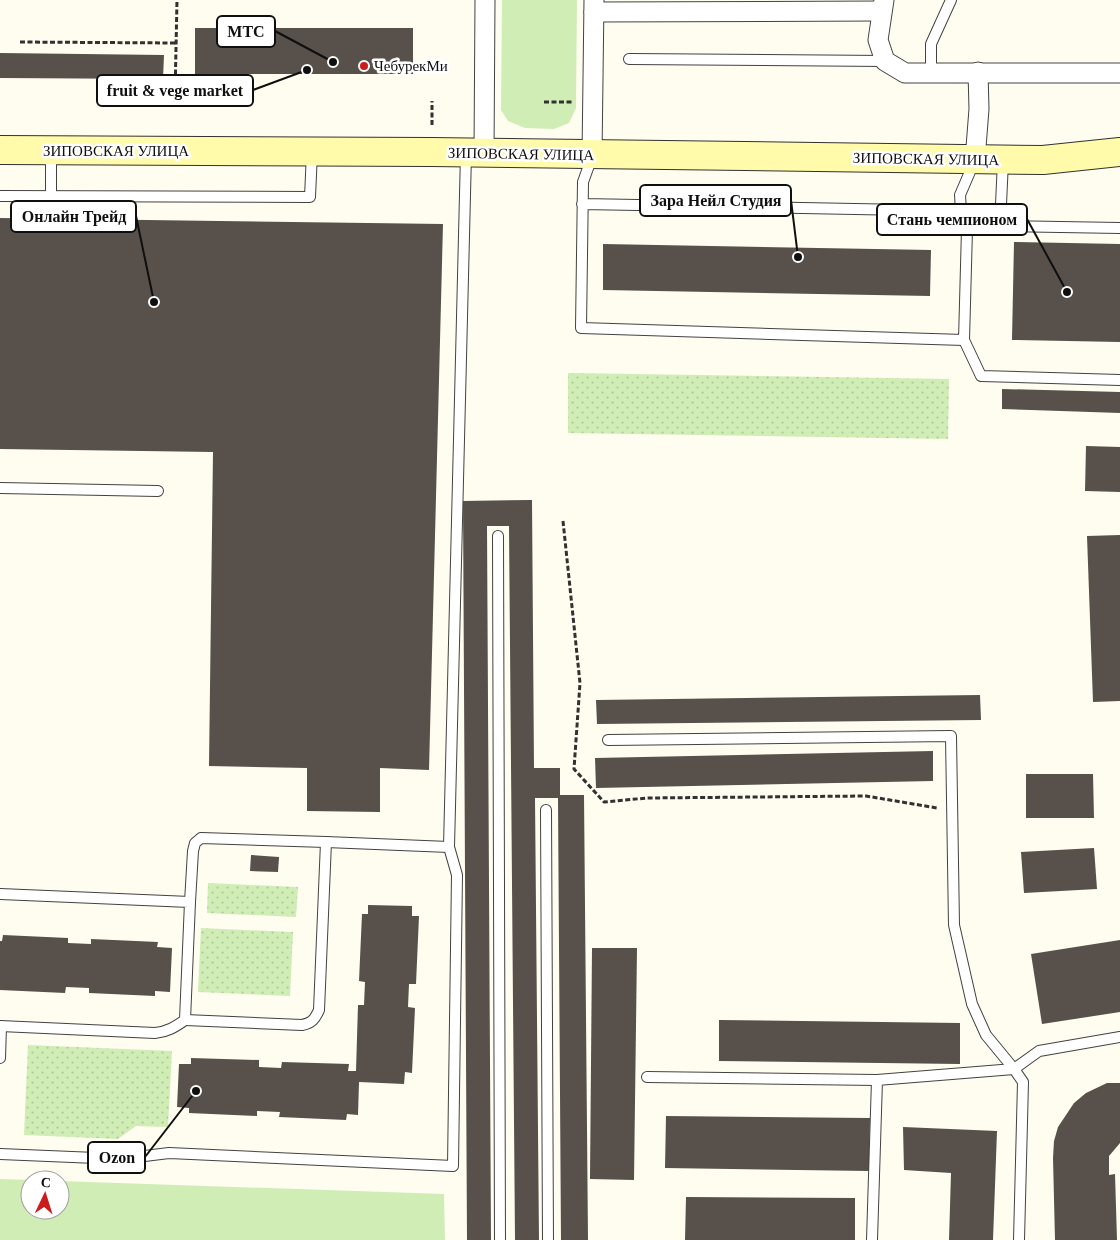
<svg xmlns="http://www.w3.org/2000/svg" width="1120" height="1240" viewBox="0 0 1120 1240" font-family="'Times New Roman',serif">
	<defs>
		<pattern id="park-dots" width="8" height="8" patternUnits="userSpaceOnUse" patternTransform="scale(1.25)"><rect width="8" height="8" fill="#d0edb6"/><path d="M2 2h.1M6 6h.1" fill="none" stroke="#b1ca9b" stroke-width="1.8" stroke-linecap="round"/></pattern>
	</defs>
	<rect width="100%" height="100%" fill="#fffdf0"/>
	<!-- grass -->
	<g fill="#d0edb6">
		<path d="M502,0H577L576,108L569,123L554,129L525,128L508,121L501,110Z"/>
		<path d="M0,1179L34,1180H30V1210H60V1181L444,1194L445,1240H0Z"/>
	</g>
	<!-- park -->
	<g fill="url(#park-dots)">
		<path d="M568,373L949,379L948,439L568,433Z"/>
		<path d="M208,883L298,887L296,917L207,913Z"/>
		<path d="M201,928L293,932L290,996L198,992Z"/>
		<path d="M28,1045L172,1051L168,1127L136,1126L118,1139L24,1135Z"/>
	</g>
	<!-- building -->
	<g fill="#58504a">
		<rect x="195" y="28" width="218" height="46"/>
		<path d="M0,53L164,55L163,79L0,78Z"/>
		<path d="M0,218L443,224L429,770L380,768V812L307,811V768L209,766L213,452L0,449Z"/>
		<path d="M1014,242L1120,244V342L1012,340Z"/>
		<path d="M603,244L931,250L930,296L603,290Z"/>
		<path d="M1002,389L1120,392V413L1002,409Z"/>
		<path d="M1086,446L1120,447V492L1085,491Z"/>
		<path d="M532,500L534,768H560V795H584L588,1240H561L558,798H535L539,1240H515L509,526H487L491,1240H467L463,501Z"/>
		<path d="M1120,535V701L1093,702L1087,536Z"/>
		<path d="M980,695L981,720L597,724L596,700Z"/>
		<path d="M933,751V781L596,788L595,758Z"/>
		<path d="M1026,774H1093L1094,818H1026Z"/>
		<path d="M1094,848L1097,889L1024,893L1021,852Z"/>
		<path d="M251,855L279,857L278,872L250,871Z"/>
		<path d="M368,905L412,906V916H419L416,984H409L408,1007L415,1008L412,1073L405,1072L404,1084L359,1082L358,1115L347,1114L346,1120L279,1117L280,1112L257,1111V1116L189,1113V1108L177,1107L179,1064H191V1058L259,1060V1067L281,1068L282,1062L349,1064L348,1071H356L358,1005H364L365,982L359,981L362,914H368Z"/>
		<path d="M3,935L68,938V943L91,944V939L158,942L157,947L172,948L170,992L155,991V996L89,993V988L66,987L65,993L0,990V941H2Z"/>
		<path d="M1120,940V1012L1042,1024L1031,954Z"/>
		<path d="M592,948H637L634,1180L590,1179Z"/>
		<path d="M719,1020L960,1023V1064L719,1061Z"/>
		<path d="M1107,1083H1120V1143L1109,1156V1175L1115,1174L1117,1240H1055L1053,1158L1054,1141L1058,1127L1074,1103L1086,1093Z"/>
		<path d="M666,1116L870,1118L869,1171L665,1168Z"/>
		<path d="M903,1127L997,1131L993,1240H949L951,1173L904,1170Z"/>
		<path d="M686,1197L855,1198V1240H685Z"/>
	</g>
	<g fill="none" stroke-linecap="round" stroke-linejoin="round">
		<!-- lane casing -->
		<g stroke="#424242" stroke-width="12">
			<g id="lane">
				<path d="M629,59L885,61"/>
				<path d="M931,72V44L951,0"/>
				<path d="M1003,161L1000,226L1120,228"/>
				<path d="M0,196L310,197L312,152"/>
				<path d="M51,197V150"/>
				<path d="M582,204L961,211L967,229L964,340L581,328L583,182L592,157"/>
				<path d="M961,211L960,195L975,160"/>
				<path d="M964,340L981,376L1120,380"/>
				<path d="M0,488L158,491"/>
				<path d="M498,536L500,1240"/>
				<path d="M608,740L951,736L954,925L972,1004L986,1035L1014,1069"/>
				<path d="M546,810L548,1240"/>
				<path d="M0,894L190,902L185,1020C175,1027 167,1032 155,1033L0,1026"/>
				<path d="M190,902L193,851L195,843L201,838L326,842"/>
				<path d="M185,1020L302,1025C312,1023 315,1019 319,1010L326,842L449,847"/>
				<path d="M0,1058L1,1026"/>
				<path d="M647,1077L877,1080"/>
				<path d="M0,1154L120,1159L169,1153L453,1166L457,875L449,847L466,154"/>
				<path d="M872,1240L877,1080L1014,1069"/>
				<path d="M1019,1240L1023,1082L1014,1069L1039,1051L1120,1037"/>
			</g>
		</g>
		<!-- street casing -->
		<g stroke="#424242" stroke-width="21">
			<g id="street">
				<path d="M884,0L878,40L885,61L905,73H1120"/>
				<path d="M594,12L881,11"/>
				<path d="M484,153L485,0"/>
				<path d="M592,156L594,0"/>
				<path d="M975,160L979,109L978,72"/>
			</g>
		</g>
		<!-- secondary casing -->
		<g stroke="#313131" stroke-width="30">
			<path id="secondary" d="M0,150L431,152L1043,160L1120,152"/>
		</g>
		<!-- path -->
		<g stroke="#313131" stroke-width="3" stroke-dasharray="5 2.5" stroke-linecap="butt">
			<path d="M20,42L176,43"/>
			<path d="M175,97L177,0"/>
			<path d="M544,102H573"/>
			<path d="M432,125V101"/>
			<path d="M563,521L580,683L574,769L604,802L647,798L866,796L937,808"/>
		</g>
		<!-- lane -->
		<use href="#lane" stroke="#fff" stroke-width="10"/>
		<!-- street -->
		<use href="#street" stroke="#fff" stroke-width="19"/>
		<!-- secondary -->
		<use href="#secondary" stroke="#fffbab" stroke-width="28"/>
	</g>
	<!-- markers -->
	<circle fill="#ca1d1b" stroke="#fff" stroke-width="2" cx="364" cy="66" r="5"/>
	<g text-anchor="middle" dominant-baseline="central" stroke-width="5" stroke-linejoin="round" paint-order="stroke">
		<!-- poi labels -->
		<g font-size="15" fill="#0f0f0f" stroke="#fff" text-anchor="start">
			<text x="374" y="66">ЧебурекМи</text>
		</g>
		<!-- street labels -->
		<g font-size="15" fill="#0f0f0f" stroke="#fff">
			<text x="116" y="151">ЗИПОВСКАЯ УЛИЦА</text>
			<text transform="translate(521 154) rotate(1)">ЗИПОВСКАЯ УЛИЦА</text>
			<text transform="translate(926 159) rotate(1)">ЗИПОВСКАЯ УЛИЦА</text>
		</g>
	</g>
	<!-- callouts -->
	<path fill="none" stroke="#0f0f0f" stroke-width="2" d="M333 62L275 31M307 70L253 90M798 257L791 200M154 302L136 216M1067 292L1027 219M196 1091L145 1157"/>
	<g fill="#0f0f0f" stroke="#fff" stroke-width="2">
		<circle cx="333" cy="62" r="5"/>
		<circle cx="307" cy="70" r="5"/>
		<circle cx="798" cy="257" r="5"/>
		<circle cx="154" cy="302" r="5"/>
		<circle cx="1067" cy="292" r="5"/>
		<circle cx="196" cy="1091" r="5"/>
	</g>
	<g fill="#fff" stroke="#0f0f0f" stroke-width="2">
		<rect x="217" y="16" width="58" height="31" rx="5"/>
		<rect x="97" y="75" width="156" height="31" rx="5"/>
		<rect x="640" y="185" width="151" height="31" rx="5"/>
		<rect x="11" y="201" width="125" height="31" rx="5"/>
		<rect x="877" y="204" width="150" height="31" rx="5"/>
		<rect x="88" y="1142" width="57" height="31" rx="5"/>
	</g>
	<g font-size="16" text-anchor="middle" font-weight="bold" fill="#0f0f0f">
		<text x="246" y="37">МТС</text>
		<text x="175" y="96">fruit &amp; vege market</text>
		<text x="716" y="206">Зара Нейл Студия</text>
		<text x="74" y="222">Онлайн Трейд</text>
		<text x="952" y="225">Стань чемпионом</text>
		<text x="117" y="1163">Ozon</text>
	</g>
	<!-- north arrow -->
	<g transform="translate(45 1195) rotate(4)"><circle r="24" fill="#ffffff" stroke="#9f9f9f"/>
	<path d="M0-4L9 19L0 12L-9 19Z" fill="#ca1d1b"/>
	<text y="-8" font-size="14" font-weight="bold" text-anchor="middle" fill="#0f0f0f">С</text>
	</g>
</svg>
